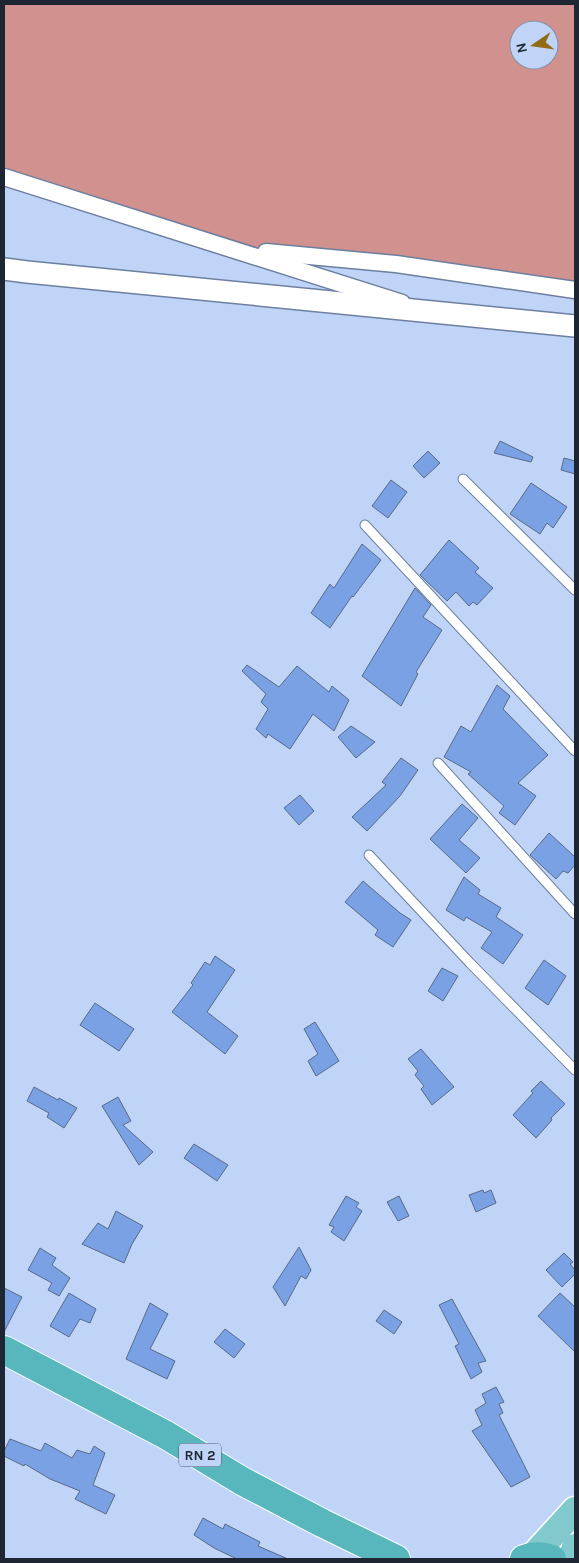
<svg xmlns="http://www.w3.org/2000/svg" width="579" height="1563" viewBox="0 0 579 1563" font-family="Karla,sans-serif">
	<rect width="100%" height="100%" fill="#bfd4f7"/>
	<!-- green -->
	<path fill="#d0918f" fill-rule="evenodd" d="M4,4H575V291L236,249L4,177ZM519,30H549V60H519Z"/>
	<!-- building -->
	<g fill="#79a1e3" stroke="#586a89">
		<path d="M500,441L533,457L531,462L494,453Z"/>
		<path d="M428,451L440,463L424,478L413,466Z"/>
		<path d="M564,458L575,461V474L561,470Z"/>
		<path d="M391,480L407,492L388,518L372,506Z"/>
		<path d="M531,483L567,507L553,528L547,523L540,534L510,514Z"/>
		<path d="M449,540L479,568L475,572L493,588L477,605L473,602L469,606L456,592L447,601L420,575Z"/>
		<path d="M362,544L381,560L353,597L352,596L330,628L311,613L330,584L334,588Z"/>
		<path d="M415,588L431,605L423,617L442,630L416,672L418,674L401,706L362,676Z"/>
		<path d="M247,665L279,687L297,666L329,692L332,686L349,700L334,731L313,714L290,749L268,734L266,738L256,729L268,709L261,702L266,694L242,671Z"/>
		<path d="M497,685L510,696L503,709L548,755L518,783L536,796L515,825L499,813L504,806L468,774L471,772L444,757L461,726L471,732Z"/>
		<path d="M351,726L375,742L356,758L338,737Z"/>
		<path d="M401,758L418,770L400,796L367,831L352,817L386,785L382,782Z"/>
		<path d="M300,795L314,811L299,825L284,808Z"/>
		<path d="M462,804L478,818L459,840L480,858L466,873L430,839Z"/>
		<path d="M549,833L575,857V865L568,873L563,871L556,879L530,855Z"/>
		<path d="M464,877L480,890L478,894L501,908L496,917L523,935L503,964L481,948L492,932L466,917L464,921L446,910Z"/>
		<path d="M363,881L400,913L411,920L393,947L375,935L378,930L345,902Z"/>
		<path d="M215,956L235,970L207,1012L238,1036L225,1054L172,1012L193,985L191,983L205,962L210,965Z"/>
		<path d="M544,960L566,976L548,1005L525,988Z"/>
		<path d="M442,968L458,976L443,1001L428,991Z"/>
		<path d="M95,1003L134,1029L119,1051L80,1025Z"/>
		<path d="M315,1022L339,1061L316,1076L308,1061L318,1054L304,1029Z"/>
		<path d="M421,1049L454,1087L432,1105L421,1089L424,1086L415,1075L418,1071L408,1059Z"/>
		<path d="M541,1081L565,1104L551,1118L552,1120L536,1138L513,1115L533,1093L531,1091Z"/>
		<path d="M34,1087L58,1100L59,1098L77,1108L64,1128L47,1117L49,1113L27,1101Z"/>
		<path d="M118,1097L131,1121L123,1125L153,1152L139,1165L102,1106Z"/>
		<path d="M194,1144L228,1165L217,1181L184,1158Z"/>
		<path d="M483,1190L484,1193L491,1190L496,1203L476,1212L469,1195Z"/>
		<path d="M346,1196L359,1203L356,1207L362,1211L344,1241L331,1232L334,1227L329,1225Z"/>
		<path d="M399,1196L409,1216L398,1221L387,1202Z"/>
		<path d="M116,1211L143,1226L132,1244L124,1263L82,1244L98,1223L108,1229Z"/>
		<path d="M299,1247L311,1270L306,1279L301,1276L285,1306L273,1287Z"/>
		<path d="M40,1248L56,1258L52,1265L70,1278L59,1296L48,1290L52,1283L28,1270Z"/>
		<path d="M564,1253L573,1262L570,1264L575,1270V1274L562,1287L546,1270Z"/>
		<path d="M4,1288L22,1297L4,1332Z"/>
		<path d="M69,1293L96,1309L90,1323L80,1319L69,1337L50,1326Z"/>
		<path d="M560,1293L575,1307V1352L538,1316Z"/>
		<path d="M452,1299L486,1361L478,1363L482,1372L471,1379L455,1346L459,1344L439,1305Z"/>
		<path d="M150,1303L168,1314L150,1349L175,1361L167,1379L126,1359Z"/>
		<path d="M384,1310L402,1322L394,1334L376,1321Z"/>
		<path d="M225,1329L245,1344L234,1358L214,1342Z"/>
		<path d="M496,1387L504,1402L499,1404L503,1413L499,1415L530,1477L511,1487L472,1431L482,1425L475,1410L486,1403L482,1394Z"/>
		<path d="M10,1439L41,1451L45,1443L72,1458L77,1450L90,1454L94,1446L105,1453L93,1485L115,1495L106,1514L75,1499L80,1491L50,1479L25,1464L24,1466L4,1456V1451Z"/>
		<path d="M203,1518L223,1529L225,1524L260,1542L258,1546L288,1559H237L214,1548L194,1535Z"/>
	</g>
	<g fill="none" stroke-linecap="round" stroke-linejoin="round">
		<!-- service casing -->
		<g stroke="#6c7f9f" stroke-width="11">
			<g id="service">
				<path d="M463,479L575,590"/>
				<path d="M365,525L575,751"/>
				<path d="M438,763L575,914"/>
				<path d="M369,855L470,963L575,1070"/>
			</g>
		</g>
		<!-- minor casing -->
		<g stroke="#6c7f9f" stroke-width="19">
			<g id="minor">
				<path d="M4,177L402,303"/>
				<path d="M266,252L396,264L575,290"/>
			</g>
		</g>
		<!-- tertiary casing -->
		<g stroke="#6c7f9f" stroke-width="24">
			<path id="tertiary" d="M4,269L27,272L575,326"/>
		</g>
		<!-- primary casing -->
		<g stroke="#fff" stroke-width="29">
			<g id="primary">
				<path d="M533,1556L575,1510"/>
				<path d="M571,1559L575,1547"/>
			</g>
		</g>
		<!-- trunk casing -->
		<g stroke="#fff" stroke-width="30">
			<g id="trunk">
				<path d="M4,1350L166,1435L242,1481L322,1523L396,1559"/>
				<path d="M524,1559C534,1555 542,1555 552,1559"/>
			</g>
		</g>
		<!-- service -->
		<use href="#service" stroke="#fff" stroke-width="9"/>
		<!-- minor -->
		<use href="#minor" stroke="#fff" stroke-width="16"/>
		<!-- tertiary -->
		<use href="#tertiary" stroke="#fff" stroke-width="21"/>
		<!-- primary -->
		<use href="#primary" stroke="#82c9cd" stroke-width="26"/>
		<!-- trunk -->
		<use href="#trunk" stroke="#58b7bc" stroke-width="28"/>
	</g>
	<g text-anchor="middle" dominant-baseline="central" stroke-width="5" stroke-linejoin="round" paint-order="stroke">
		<!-- shield labels -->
		<rect fill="#bfd4f7" stroke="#4f5a6e" stroke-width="1" x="179" y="1443.5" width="42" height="23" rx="4"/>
		<g font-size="14" font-weight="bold" fill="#1f2633">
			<text x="200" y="1455">RN 2</text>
		</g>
	</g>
	<!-- border -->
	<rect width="579" height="1563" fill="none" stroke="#1f2633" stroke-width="10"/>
	<!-- north arrow -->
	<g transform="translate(534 45) rotate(257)"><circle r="24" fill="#bfd4f7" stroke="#7f8ea9"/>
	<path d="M0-4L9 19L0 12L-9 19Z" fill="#936b14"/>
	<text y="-8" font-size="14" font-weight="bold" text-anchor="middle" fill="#1f2633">N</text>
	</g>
</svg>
